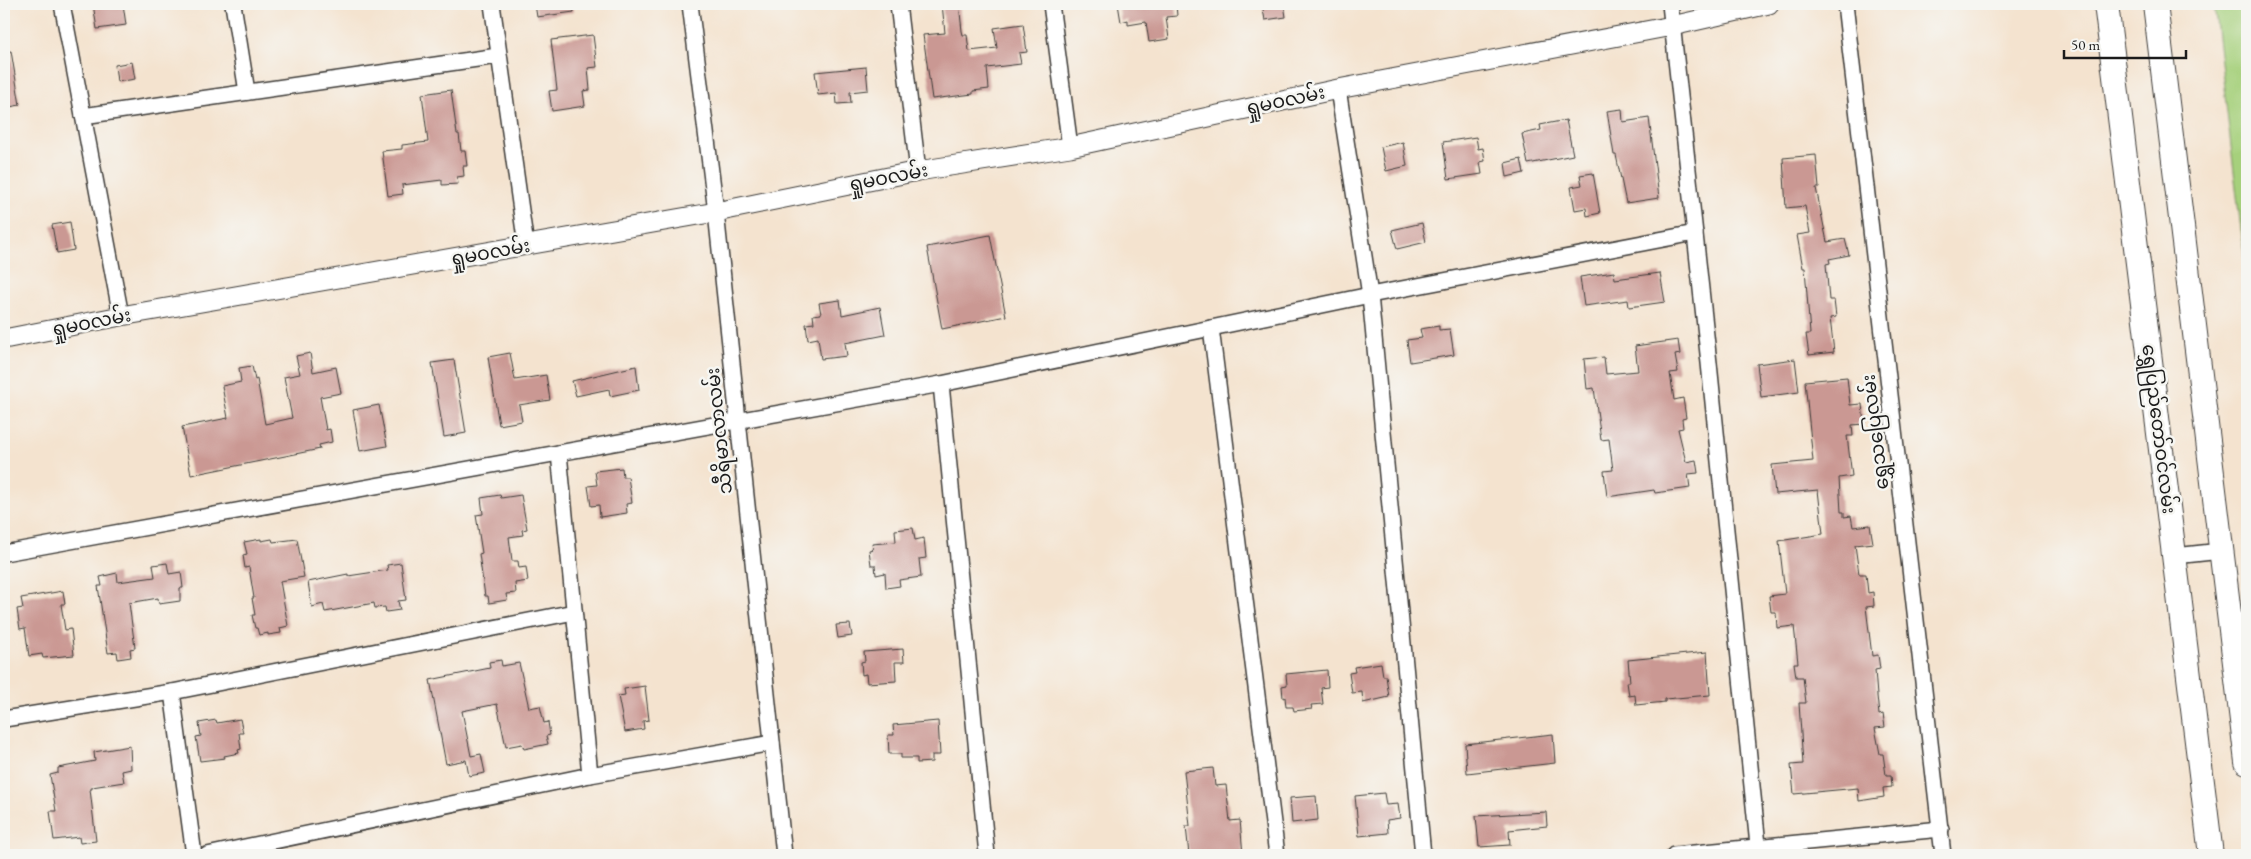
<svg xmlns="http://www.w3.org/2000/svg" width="2251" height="859" viewBox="0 0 2251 859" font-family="'EB Garamond','Noto Sans Myanmar',serif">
	<rect width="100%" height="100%" fill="#f6f6f2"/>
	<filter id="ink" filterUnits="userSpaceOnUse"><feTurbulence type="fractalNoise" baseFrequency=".02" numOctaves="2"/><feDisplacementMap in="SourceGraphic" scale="10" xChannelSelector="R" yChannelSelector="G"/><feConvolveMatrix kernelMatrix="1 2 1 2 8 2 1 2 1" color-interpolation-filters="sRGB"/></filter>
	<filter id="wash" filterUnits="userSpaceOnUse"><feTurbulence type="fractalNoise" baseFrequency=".0096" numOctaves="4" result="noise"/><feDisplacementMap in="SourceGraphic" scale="20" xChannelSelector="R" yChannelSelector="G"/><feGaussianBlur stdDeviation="1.12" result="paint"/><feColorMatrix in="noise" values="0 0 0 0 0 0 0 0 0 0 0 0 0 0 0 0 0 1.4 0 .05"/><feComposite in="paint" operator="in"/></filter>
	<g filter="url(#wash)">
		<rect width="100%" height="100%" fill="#f4e3cf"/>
		<!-- green -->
		<path fill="#a6d07c" stroke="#61764c" d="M2214,4H2247V280Z"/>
		<g id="blocks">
			<!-- building -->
			<g fill="#ca9893">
				<path d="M93,4H123L126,25L97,29Z"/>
				<path d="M535,4H573L574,12L537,17Z"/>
				<path d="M942,4H959L962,31L963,35H967L969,51L997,48L994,28L1023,24L1027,52L1019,53L1021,64L987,68L989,89L973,91V94L932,99L923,35L945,33Z"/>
				<path d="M1118,4H1176L1177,16L1166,17L1169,39L1149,42L1146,22L1128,25V20L1121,22Z"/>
				<path d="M1262,4H1284L1286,17L1265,20Z"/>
				<path d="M593,35L597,67L588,68L590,90L583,91L585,106L552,111L549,91L557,90L551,40Z"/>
				<path d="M11,51L20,105L4,108V52Z"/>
				<path d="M132,62L135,79L117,82L115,65Z"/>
				<path d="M866,67L868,90L850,92L851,103L837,104L836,93L818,95L815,72Z"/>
				<path d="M451,90L457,134H459L461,151H465L467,166H463L464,176L457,177L458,184L442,185V180L402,185L403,194L388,196L382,151L402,149V145L428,142L422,94Z"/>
				<path d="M1622,109L1623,122L1649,118L1659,198L1626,203L1616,155H1614L1607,111Z"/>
				<path d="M1566,120L1573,155L1528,164L1522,134L1541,130L1540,125Z"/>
				<path d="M1476,137L1478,149L1483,148L1485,161L1480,162L1482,174L1448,179L1443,142Z"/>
				<path d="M1403,142L1407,166L1386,171L1381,147Z"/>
				<path d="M1816,155L1819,188H1816L1827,242L1845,239L1849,255L1829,259L1830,263L1826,264L1829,300H1834L1836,317L1830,318L1834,352L1809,355L1806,334H1810L1805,268H1803L1797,235L1810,233L1805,206L1786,208L1783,158Z"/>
				<path d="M1521,159L1524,173L1507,177L1505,163Z"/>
				<path d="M1593,173L1600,213L1587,216L1586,208L1575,210L1571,187L1582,185L1580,175Z"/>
				<path d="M70,222L74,250L57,253L52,225Z"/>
				<path d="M1422,223L1426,242L1397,249L1392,230Z"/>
				<path d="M990,235L1006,316L942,329L927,247Z"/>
				<path d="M1614,272L1615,279L1660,273L1665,302L1629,307L1628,300L1584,306L1580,277Z"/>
				<path d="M840,300L842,315L880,307L885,335L845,343L847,356L821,359L818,338L808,340L806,324L814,323L813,315L821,314L819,303Z"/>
				<path d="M1439,326V330L1450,329L1454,355L1410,362L1407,340L1422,338L1420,329Z"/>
				<path d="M1678,340L1680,354L1675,355L1678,372L1670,373L1674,400L1683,398L1686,418L1682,419L1683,428L1678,429L1686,462L1696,460L1698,473L1688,474L1690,488L1655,493L1654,490L1607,497L1604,471L1613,470L1609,439L1601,440L1594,388L1587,389L1584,359L1604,357L1606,374L1638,371L1635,346Z"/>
				<path d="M310,353L313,372L336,367L341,393L320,397L326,430L330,429L332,442L319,445L320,449L191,475L182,427L228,418L222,386L241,382L239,368L252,366L255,380L257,379L265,424L292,418L284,377L300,374L296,356Z"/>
				<path d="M510,353L515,380L546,375L550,400L519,405L522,421L499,425L488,357Z"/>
				<path d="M1795,359L1799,392L1761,397L1757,364Z"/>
				<path d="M454,360L466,433L444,437L432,363Z"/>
				<path d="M636,366L639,390L610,396L609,389L576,396L572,381Z"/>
				<path d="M1847,377L1850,405L1862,404L1864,424L1852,425L1853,436H1847L1852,476L1839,478L1841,512H1844V517L1851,516L1853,527L1870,525L1873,543L1855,545L1859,574H1866L1868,593L1873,592L1874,606L1866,607L1872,656L1878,655L1880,669L1875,670L1877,696L1879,715L1883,714L1885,727L1875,728L1880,754H1883L1886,775H1891L1892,787L1883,788L1884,797L1859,801L1858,788L1794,794L1791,765L1803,764L1799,703H1806L1803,677H1796L1794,663H1798L1794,626L1777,628L1776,612H1771L1769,596L1785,594L1779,541L1823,534L1818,490L1775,494L1772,465L1813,461L1805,381Z"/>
				<path d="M379,405L387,446L360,451L353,410Z"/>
				<path d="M622,468L623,477H628L632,503L626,504L627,513L600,517L599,505L591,506L588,486L597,485L595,471Z"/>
				<path d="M500,495L501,498L521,495L527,529L522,530L523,535L509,537L512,561H518L519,568L526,567L528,581L515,583L516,593L506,594L507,600L489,603L488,596H485L479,554L482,553L476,515L483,514L481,498Z"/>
				<path d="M913,528L915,540L924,538L926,558L919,559L921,577L899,580L900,586L886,588L885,573L876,575L875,565H871L869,550L873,549L872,544L896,542L895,530Z"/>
				<path d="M261,539V541L272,539L273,542L297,539L304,577L280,581L288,626L280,628L281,633L268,635V633L259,635L257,628H255L252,615H255L252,598H254L249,567L245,568L243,555L247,554L244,542Z"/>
				<path d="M167,563L169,574L181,572L183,588H180V601L159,604L158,598L129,603L135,648L130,649L131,657L118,659L117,652L108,653L98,586H102L100,577L117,573L118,582L155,577L153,565Z"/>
				<path d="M401,563L406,600L398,601L400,610L386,612L385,607L375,608L374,603L325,612L323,604L312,607L308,582L348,574V576L388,570L387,565Z"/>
				<path d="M63,591L65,604H61L65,630L71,629L74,655L43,658L42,654L29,656L25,628L20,629L17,609L23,608L21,598Z"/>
				<path d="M850,624L852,636L838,638L836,625Z"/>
				<path d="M903,649L904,662H895L896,681L867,683L866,674L862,675L861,662L865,661L864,652Z"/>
				<path d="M1707,652L1710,695L1665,699V702L1636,705L1635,695L1629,696L1627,682H1630L1628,660Z"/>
				<path d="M501,660L502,666L519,663L529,708L540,706L544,723L548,722L550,735L546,736L548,744L524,749L522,744L506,747L497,704L462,711L471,756L481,754L485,773L469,776L466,760L446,764L430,680L490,668L489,662Z"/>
				<path d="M1381,663L1383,676H1386L1389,697L1363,703L1362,692L1352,693L1349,673L1355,672L1354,667Z"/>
				<path d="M1327,670L1328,687L1321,688L1323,704L1311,705L1312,709L1294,711L1293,707H1286L1285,697L1283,698L1282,686L1287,685L1286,674Z"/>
				<path d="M645,686L649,720L643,721L644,729L625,732L618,696L625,695L624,689Z"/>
				<path d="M240,719L243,733H239L241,749L238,750L239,753L224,756L225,758L200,761L196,737L201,736L199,723L216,720L217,723Z"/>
				<path d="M938,721L940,755H932V762L917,763V758H901V754H889L888,735H894L893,725Z"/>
				<path d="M1553,734L1555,763L1467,773L1465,744Z"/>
				<path d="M130,746L131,769L122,771L124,782L92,787V789H90L96,841L80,843L79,837L54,840L50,811H56L50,775L58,773V768L95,761L94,752Z"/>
				<path d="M1213,768L1215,786L1226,785L1230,821L1240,820L1243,855H1189L1186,826H1190L1184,771Z"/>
				<path d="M1384,793L1386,805L1398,804L1400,818L1387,820L1388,833L1359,836L1355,796Z"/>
				<path d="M1316,796L1318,820L1292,823L1290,798Z"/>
				<path d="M1546,812L1547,826L1509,830L1510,845L1479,847L1476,816Z"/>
			</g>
		</g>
	</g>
	<g filter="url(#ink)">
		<use href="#blocks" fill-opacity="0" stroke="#3c3a37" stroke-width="1"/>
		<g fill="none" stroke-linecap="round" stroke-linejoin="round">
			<!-- minor casing -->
			<g stroke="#3c3a37" stroke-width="18">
				<g id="minor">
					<path d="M62,4L121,316"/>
					<path d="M233,4L247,92"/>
					<path d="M492,4L526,246"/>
					<path d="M690,4L716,212L784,855"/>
					<path d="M898,4L918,171"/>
					<path d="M1051,4L1070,147"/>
					<path d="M1670,4L1709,363L1759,855"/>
					<path d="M1845,4L1943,855"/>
					<path d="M1338,89L1370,295L1423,855"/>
					<path d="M83,116L498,56"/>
					<path d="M1211,328L1277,855"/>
					<path d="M941,384L987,855"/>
					<path d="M559,453L590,775"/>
					<path d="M4,553L941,384L1370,295L1695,233"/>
					<path d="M2175,556L2221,551"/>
					<path d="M4,719L172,692"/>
					<path d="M194,855L172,692L574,612"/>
					<path d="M207,855L590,775L772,743"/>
					<path d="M1674,855L1941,829"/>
				</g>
			</g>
			<!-- tertiary casing -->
			<g stroke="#3c3a37" stroke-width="21">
				<path id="tertiary" d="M4,339L121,316L716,212L918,171L1070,147L1338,89L1672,26L1769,4"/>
			</g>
			<!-- primary casing -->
			<g stroke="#3c3a37" stroke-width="26">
				<g id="primary">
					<path d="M2106,4L2211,855"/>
					<path d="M2155,4L2247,762"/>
				</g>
			</g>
			<!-- minor -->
			<use href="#minor" stroke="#fff" stroke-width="15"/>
			<!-- tertiary -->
			<use href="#tertiary" stroke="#fff" stroke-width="19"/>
			<!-- primary -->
			<use href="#primary" stroke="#fff" stroke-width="24"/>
		</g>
	</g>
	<g text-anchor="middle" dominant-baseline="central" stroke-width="5" stroke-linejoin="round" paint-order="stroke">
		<!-- street labels -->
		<g font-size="19" fill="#1c1c1c" stroke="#f6f6f2">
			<text transform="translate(1285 100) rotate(-12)">ရှုမဝလမ်း</text>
			<text transform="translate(888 177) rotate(-11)">ရှုမဝလမ်း</text>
			<text transform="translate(490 252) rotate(-10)">ရှုမဝလမ်း</text>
			<text transform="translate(91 322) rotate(-11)">ရှုမဝလမ်း</text>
			<text transform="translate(2159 429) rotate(83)">ရွှေပြည်တော်ဝင်လမ်း</text>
			<text transform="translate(719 431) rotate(-96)">သီရိမာလာလမ်း</text>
			<text transform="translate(1875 432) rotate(-97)">ရွှေသပြေလမ်း</text>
		</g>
	</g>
	<!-- margin -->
	<rect width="2251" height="859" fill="none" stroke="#f6f6f2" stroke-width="20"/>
	<!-- scale -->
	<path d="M2064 50v8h122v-8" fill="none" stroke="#1c1c1c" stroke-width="2.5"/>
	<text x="2071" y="50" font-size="15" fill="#1c1c1c" stroke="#f6f6f2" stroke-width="4" paint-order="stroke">50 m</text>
</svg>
